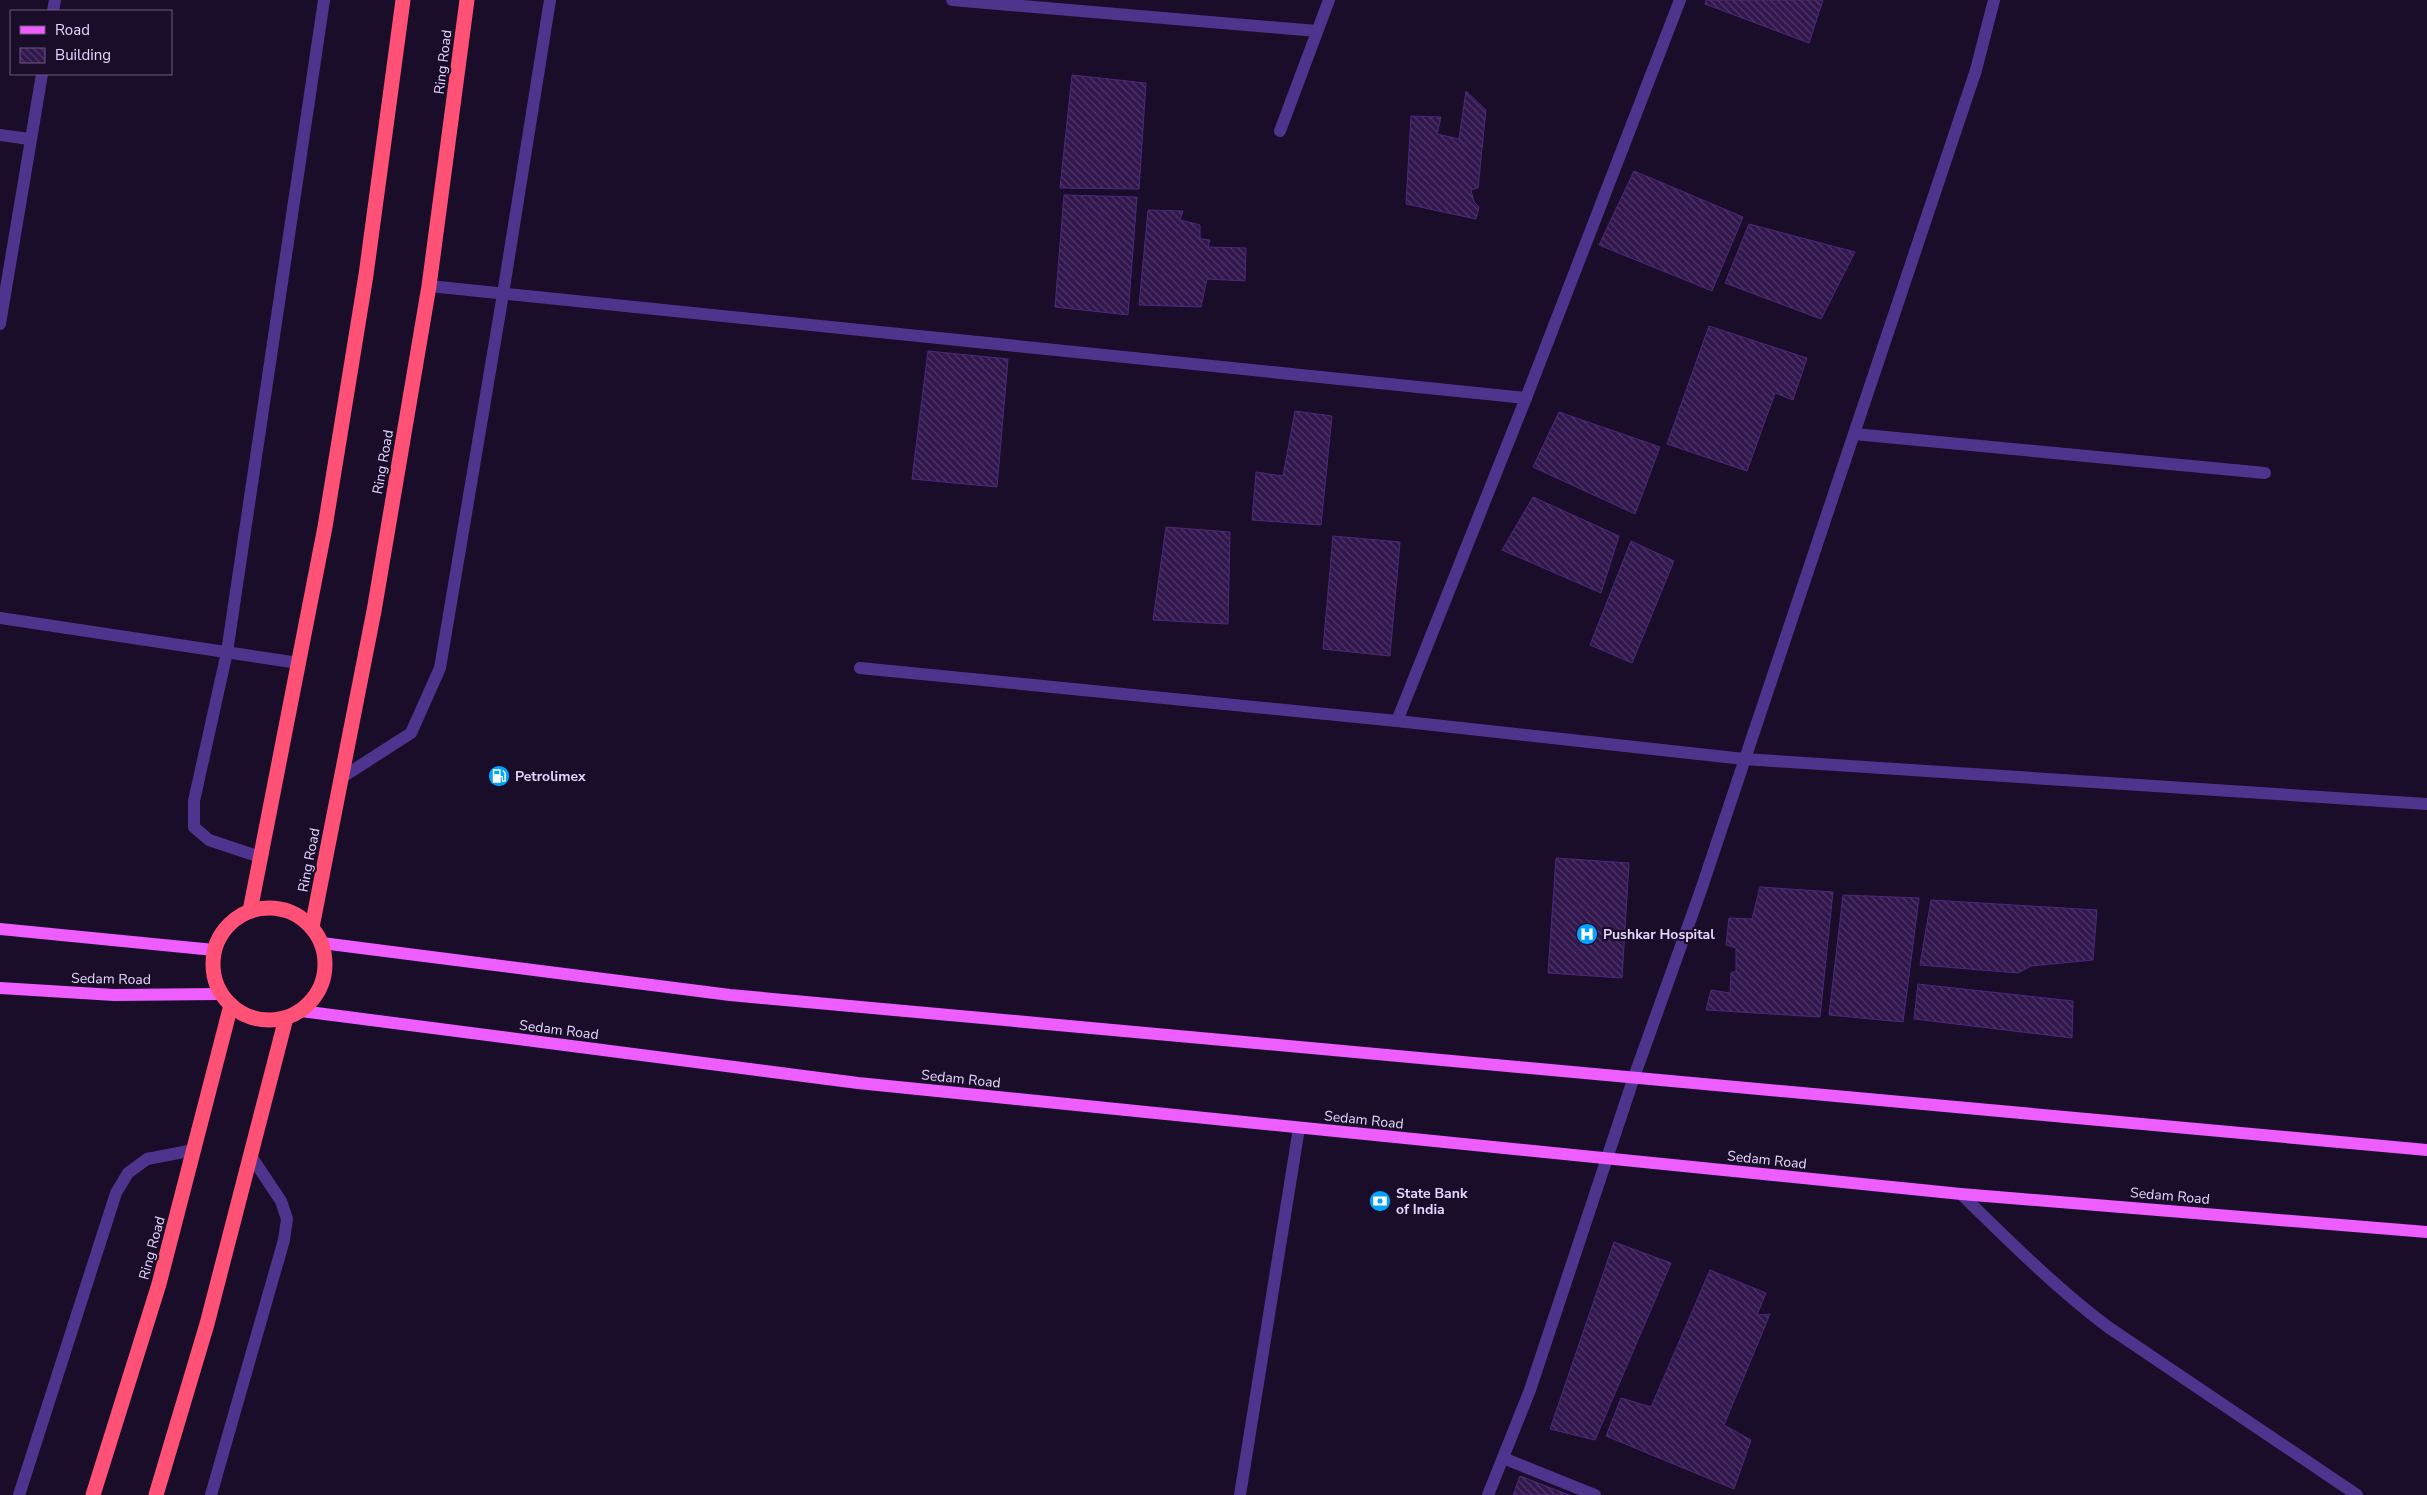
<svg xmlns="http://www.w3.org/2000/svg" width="2427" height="1495" viewBox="0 0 2427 1495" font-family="'Nunito Sans',sans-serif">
	<defs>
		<pattern id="building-back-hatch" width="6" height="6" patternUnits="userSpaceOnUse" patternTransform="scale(1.25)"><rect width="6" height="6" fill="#31174d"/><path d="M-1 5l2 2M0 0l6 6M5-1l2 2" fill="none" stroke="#4f3868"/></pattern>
	</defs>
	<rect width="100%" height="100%" fill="#1a0d2a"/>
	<!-- building -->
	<g fill="url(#building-back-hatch)" stroke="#4e277b">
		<path d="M1706,0H1823L1809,43L1705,4Z"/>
		<path d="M1072,75L1146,83L1139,189L1060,188Z"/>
		<path d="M1466,91L1486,110L1478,188L1471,190L1474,202L1479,207L1476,219L1406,204L1411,116L1441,117L1437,134L1459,139Z"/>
		<path d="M1634,171L1743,217L1712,291L1599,245Z"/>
		<path d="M1064,195L1137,197L1128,315L1055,307Z"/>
		<path d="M1148,210L1183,211L1180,220L1200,225V239L1210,240L1208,247L1246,248L1245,281L1207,279L1201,307L1139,305Z"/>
		<path d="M1749,224L1855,252L1821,319L1725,283Z"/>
		<path d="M1709,326L1807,358L1793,400L1775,393L1747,471L1667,444Z"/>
		<path d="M928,351L1008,359L997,487L912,479Z"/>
		<path d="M1295,411L1332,416L1321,525L1252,520L1256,472L1283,476Z"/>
		<path d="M1559,412L1660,447L1635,514L1533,467Z"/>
		<path d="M1533,497L1619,536L1601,593L1502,550Z"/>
		<path d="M1166,527L1230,532L1228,624L1153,620Z"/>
		<path d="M1333,536L1400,542L1390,656L1323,649Z"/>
		<path d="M1631,541L1674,561L1632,663L1590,645Z"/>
		<path d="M1556,858L1629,863L1622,978L1548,973Z"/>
		<path d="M1760,887L1833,892L1820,1017L1706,1010L1711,990L1730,993L1731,973L1736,971V948L1726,945L1729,918L1752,919Z"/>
		<path d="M1843,895L1919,898L1903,1022L1829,1015Z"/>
		<path d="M1931,900L2097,910L2093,960L2031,966L2018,973L1920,965Z"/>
		<path d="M1918,984L2073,1001L2072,1038L1914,1019Z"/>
		<path d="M1614,1242L1671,1263L1595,1440L1550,1429Z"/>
		<path d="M1710,1270L1766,1293L1757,1315L1770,1314L1724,1425L1751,1440L1734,1489L1606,1436L1621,1398L1651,1407Z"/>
		<path d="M1520,1476L1569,1495H1513Z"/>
	</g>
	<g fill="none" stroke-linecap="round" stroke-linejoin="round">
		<!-- minor -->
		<g stroke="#4f348e" stroke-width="12">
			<path d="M952,0L1317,31"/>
			<path d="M1680,0L1526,398L1397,721L1744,759L2427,804"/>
			<path d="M53,11L55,0"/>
			<path d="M1280,131L1329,0"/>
			<path d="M0,135L29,139"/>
			<path d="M429,286L1526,398"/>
			<path d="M0,324L42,74"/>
			<path d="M1854,434L2265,473"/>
			<path d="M0,618L298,663"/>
			<path d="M860,668L1397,721"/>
			<path d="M341,778L411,733L440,668L503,294L550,0"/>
			<path d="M260,857L209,840L194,827V801L227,652L324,0"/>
			<path d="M1961,1194C2009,1241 2055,1287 2108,1327L2357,1495"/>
			<path d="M1503,1458L1595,1495"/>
			<path d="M19,1495L116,1193L128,1173L147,1159L194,1150"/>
			<path d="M211,1495L284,1240L287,1219L281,1201L251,1156"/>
			<path d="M1240,1495L1299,1128"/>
			<path d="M1488,1495L1530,1390L1634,1077L1701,890L1976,70L1994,0"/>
		</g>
		<!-- major -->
		<g stroke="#ee5dff" stroke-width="12">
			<path d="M0,929L214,950"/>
			<path d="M322,943L730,995L2427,1150"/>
			<path d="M0,988L114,995L221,994"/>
			<path d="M301,1011L858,1083L1961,1194L2427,1232"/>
		</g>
		<!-- highway -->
		<g stroke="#ff5176" stroke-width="15">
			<circle cx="269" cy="964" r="56"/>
			<path d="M250,911L325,527L366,275L403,0"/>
			<path d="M312,927L374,611L429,286L467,0"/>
			<path d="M93,1495L159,1284L231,1005"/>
			<path d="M156,1495L207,1324L286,1018"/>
		</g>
	</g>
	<!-- icons -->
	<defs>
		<g id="fuel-disc" transform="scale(1.125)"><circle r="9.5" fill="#02a2ff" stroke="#1a0d2a"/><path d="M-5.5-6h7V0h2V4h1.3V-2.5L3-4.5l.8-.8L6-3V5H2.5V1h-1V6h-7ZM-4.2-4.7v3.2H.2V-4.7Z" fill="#fff"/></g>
		<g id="hospital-disc" transform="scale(1.125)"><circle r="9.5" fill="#02a2ff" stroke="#1a0d2a"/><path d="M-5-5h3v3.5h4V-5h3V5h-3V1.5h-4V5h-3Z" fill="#fff"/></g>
		<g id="bank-disc" transform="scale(1.125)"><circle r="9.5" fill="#02a2ff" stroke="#1a0d2a"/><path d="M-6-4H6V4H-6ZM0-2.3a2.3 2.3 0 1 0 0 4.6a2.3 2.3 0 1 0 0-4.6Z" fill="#fff"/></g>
	</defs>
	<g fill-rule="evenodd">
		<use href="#fuel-disc" x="499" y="776"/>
		<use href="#hospital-disc" x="1587" y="934"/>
		<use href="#bank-disc" x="1380" y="1201"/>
	</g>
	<g text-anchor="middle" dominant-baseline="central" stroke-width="4.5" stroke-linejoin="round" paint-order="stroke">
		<!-- street labels -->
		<g font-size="14" fill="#e6d6ff" stroke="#1a0d2a">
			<text transform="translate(443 62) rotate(-83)">Ring Road</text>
			<text transform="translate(383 462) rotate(-80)">Ring Road</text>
			<text transform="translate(309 860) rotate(-79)">Ring Road</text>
			<text transform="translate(111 979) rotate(1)">Sedam Road</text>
			<text transform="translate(559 1030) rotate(7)">Sedam Road</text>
			<text transform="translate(961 1079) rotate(6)">Sedam Road</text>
			<text transform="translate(1364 1120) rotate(6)">Sedam Road</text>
			<text transform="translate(1767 1160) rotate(6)">Sedam Road</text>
			<text transform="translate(2170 1196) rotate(5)">Sedam Road</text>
			<text transform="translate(152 1248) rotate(-75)">Ring Road</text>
		</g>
		<!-- poi labels -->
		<g font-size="14" font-weight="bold" fill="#e6d6ff" stroke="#1a0d2a" text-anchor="start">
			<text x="515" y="776">Petrolimex</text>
			<text x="1603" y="934">Pushkar Hospital</text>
			<text x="1396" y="1193">State Bank<tspan x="1396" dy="16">of India</tspan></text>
		</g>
	</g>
	<!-- legend -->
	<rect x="10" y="10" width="162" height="65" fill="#1a0d2a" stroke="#6c5d7f"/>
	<rect x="20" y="26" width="25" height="8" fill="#ee5dff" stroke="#6c5d7f"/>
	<text x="55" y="35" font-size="15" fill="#e6d6ff">Road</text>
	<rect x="20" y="48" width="25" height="15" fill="url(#building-back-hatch)" stroke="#6c5d7f"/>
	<text x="55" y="60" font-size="15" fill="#e6d6ff">Building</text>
</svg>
